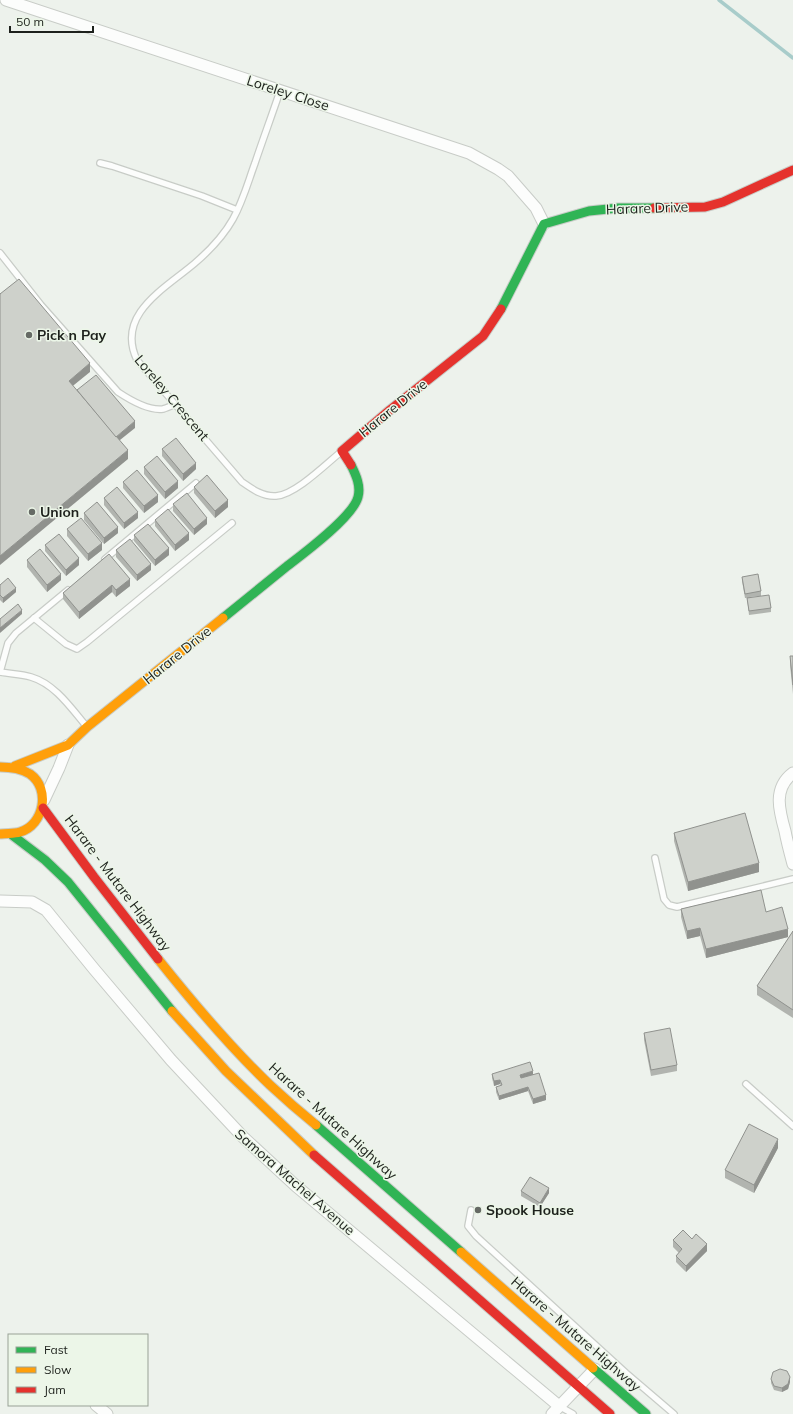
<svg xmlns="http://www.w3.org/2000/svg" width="793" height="1414" viewBox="0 0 793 1414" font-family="Mulish,sans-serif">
	<rect width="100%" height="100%" fill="#edf2ec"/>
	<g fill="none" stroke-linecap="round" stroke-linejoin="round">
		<!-- stream -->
		<path stroke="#a8ccca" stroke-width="3.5" d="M719,0L793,58"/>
		<!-- lane casing -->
		<g stroke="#c8ccc7" stroke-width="8">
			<g id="lane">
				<path d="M280,91C272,115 263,139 255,163C248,182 243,201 233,219C224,235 209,251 195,263C166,288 115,314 137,360L242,482C252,489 263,497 276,496C295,495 326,464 342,451"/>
				<path d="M100,163L112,166L202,196L237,210"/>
				<path d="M0,253L41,305L118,392C130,400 148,411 163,409C167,408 171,406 175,404"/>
				<path d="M105,559L196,483"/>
				<path d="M34,618L66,644L77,649L87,642L232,523"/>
				<path d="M0,672L8,643L16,633L68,590"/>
				<path d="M0,672C10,674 21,674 31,677C55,684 71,708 87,727"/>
				<path d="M655,858L664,899L669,905L677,907L793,879"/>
				<path d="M746,1084L793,1126"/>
				<path d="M471,1210L468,1226L476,1236L626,1373L674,1414"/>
				<path d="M559,1406L573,1414"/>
			</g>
		</g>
		<!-- street casing -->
		<g stroke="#c8ccc7" stroke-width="13">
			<g id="street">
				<path d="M6,0L469,153L498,169L508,176L536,208L544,224"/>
				<path d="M793,773C773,788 779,810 785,831C787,842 790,853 793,864"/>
				<path d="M44,800L59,768L68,745"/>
				<path d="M0,901L32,902L46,910L94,969L171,1060L243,1137L296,1186L559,1406"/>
				<path d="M96,1405L107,1414"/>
				<path d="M552,1414L595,1369"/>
			</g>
		</g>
		<!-- fast casing -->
		<g stroke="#c8ccc7" stroke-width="11">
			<g id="fast">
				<path d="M501,309L544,224L589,211L618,208H654"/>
				<path d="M223,618C244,601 265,584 286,567C303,554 353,517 358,497C361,486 356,475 351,465"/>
				<path d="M12,835L45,860L68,882L172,1011"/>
				<path d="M316,1125L461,1252"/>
				<path d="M593,1368L646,1414"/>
			</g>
		</g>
		<!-- slow casing -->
		<g stroke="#c8ccc7" stroke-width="11">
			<g id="slow">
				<path d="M15,766L68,745L87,727L223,618"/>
				<path d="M0,767C11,767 20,768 30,774C51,789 44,825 20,832C14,834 7,833 1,834"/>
				<path d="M158,959C193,1003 229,1046 270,1085C285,1099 300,1112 316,1125"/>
				<path d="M172,1011L226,1071L314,1155"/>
				<path d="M461,1252L593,1368"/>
			</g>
		</g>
		<!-- jam casing -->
		<g stroke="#c8ccc7" stroke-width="11">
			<g id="jam">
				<path d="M654,208L705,207L723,202L793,170"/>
				<path d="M351,465L342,451L390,410L483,336L501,309"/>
				<path d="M43,808L94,877L158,959"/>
				<path d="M314,1155L610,1414"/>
			</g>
		</g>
		<!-- lane -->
		<use href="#lane" stroke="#fcfdfc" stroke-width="5.5"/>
		<!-- street -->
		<use href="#street" stroke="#fcfdfc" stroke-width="11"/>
		<!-- fast -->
		<use href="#fast" stroke="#30b455" stroke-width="9"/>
		<!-- slow -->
		<use href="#slow" stroke="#ff9f0a" stroke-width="9"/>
		<!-- jam -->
		<use href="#jam" stroke="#e5322d" stroke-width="9"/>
	</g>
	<!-- wall -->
	<g fill="#b1b4af">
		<path d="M162,449L196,469L183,481L162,456Z"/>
		<path d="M144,467L178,488L165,499L144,474Z"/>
		<path d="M123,482L158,502L144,513L123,488Z"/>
		<path d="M194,487L228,507L215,518L194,493Z"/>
		<path d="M104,498L138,518L124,529L104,505Z"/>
		<path d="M173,504L207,524L194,535L173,511Z"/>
		<path d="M84,513L118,533L104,544L84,520Z"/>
		<path d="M155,520L189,540L175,551L155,526Z"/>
		<path d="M67,529L102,550L88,561L67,536Z"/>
		<path d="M134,535L169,555L155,566L134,541Z"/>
		<path d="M45,545L79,565L66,576L45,551Z"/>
		<path d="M116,550L151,570L137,581L116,557Z"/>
		<path d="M109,554L130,586L116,597L112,592L79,619L63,599V593Z"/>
		<path d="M27,560L61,580L47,592L27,567Z"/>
		<path d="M742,577L761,591V596L750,597L771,608V612L749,615L747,598H745L742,581Z"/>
		<path d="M0,585L16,592L3,603L0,600Z"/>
		<path d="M790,656H793V694L790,665Z"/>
		<path d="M674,833L759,872L688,891L674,841Z"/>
		<path d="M681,909L766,912L788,937L706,958L700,936L687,939L681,917Z"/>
		<path d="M793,931V1018L757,995V986Z"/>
		<path d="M644,1033L677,1065V1071L651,1076L644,1040Z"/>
		<path d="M492,1074L533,1075L546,1100L533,1104L528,1091L499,1100L496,1092V1087L501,1086L500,1084L494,1086L492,1078Z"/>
		<path d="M778,1148L754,1193L725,1178V1170Z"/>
		<path d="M521,1191L549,1193L540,1207L521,1196Z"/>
		<path d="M692,1239L707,1251L686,1272L676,1262V1256L679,1253L673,1247V1240Z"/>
		<path d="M771,1379L790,1382L788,1389L782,1392L774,1390L771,1383Z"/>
	</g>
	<!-- shaded-wall -->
	<g fill="#90928e">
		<path d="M90,363V372L69,389V381Z"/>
		<path d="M135,421V428L115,444V438Z"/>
		<path d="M128,450V459L0,565V556Z"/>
		<path d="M196,463V469L183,481V474Z"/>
		<path d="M178,481V488L165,499V492Z"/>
		<path d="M158,495V502L144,513V506Z"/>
		<path d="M228,500V507L215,518V511Z"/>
		<path d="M138,512V518L124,529V523Z"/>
		<path d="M207,518V524L194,535V529Z"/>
		<path d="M118,527V533L104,544V538Z"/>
		<path d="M189,533V540L175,551V545Z"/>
		<path d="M102,543V550L88,561V554Z"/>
		<path d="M169,548V555L155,566V560Z"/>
		<path d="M79,558V565L66,576V570Z"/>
		<path d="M151,564V570L137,581V575Z"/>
		<path d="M61,574V580L47,592V585Z"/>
		<path d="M130,579V586L116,597V590Z"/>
		<path d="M112,585V592L79,619V612Z"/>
		<path d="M16,588V592L3,603V598Z"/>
		<path d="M22,610V614L0,633V628Z"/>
		<path d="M759,863V872L688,891V882Z"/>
		<path d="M700,928V936L687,939V931Z"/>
		<path d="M788,929V937L706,958V949Z"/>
		<path d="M533,1071V1075L520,1079V1075Z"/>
		<path d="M500,1080V1084L494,1086V1081Z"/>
		<path d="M528,1087V1091L499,1100V1096Z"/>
		<path d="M546,1095V1100L533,1104V1099Z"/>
		<path d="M778,1139V1148L754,1193V1185Z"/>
		<path d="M549,1188V1193L540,1207V1203Z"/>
		<path d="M707,1244V1251L686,1272V1266Z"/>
		<path d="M790,1377V1382L788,1389L782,1392V1388Z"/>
	</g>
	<!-- building -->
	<g fill="#ced1cb" stroke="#90928e">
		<path d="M19,279L90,363L69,381L128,450L0,556V293V294Z"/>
		<path d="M96,375L135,421L116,437L77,390Z"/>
		<path d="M176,438L196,463L183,474L162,449Z"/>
		<path d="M157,456L178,481L165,492L144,467Z"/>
		<path d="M137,470L158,495L144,506L123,482Z"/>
		<path d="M207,475L228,500L215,511L194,487Z"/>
		<path d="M117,487L138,512L124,523L104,498Z"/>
		<path d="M187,493L207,518L194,529L173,504Z"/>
		<path d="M97,502L118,527L104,538L84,513Z"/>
		<path d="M168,509L189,533L175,545L155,520Z"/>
		<path d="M81,518L102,543L88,554L67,529Z"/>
		<path d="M148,524L169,548L155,560L134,535Z"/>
		<path d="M59,534L79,558L66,570L45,545Z"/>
		<path d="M130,539L151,564L137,575L116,550Z"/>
		<path d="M40,549L61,574L47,585L27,560Z"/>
		<path d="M109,554L130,579L116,590L112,585L79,612L63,593Z"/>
		<path d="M758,574L761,591L745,594L742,577Z"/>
		<path d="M8,578L16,588L3,598L0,595V585Z"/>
		<path d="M769,595L771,608L749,611L747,598Z"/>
		<path d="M18,604L22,610L0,628V619Z"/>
		<path d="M790,656H793V685Z"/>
		<path d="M745,813L759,863L688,882L674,833Z"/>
		<path d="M761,890L766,912L782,907L788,929L706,949L700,928L687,931L681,909Z"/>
		<path d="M793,931V1010L757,986Z"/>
		<path d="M670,1028L677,1065L651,1070L644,1033Z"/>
		<path d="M530,1062L533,1071L520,1075L521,1078L539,1073L546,1095L533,1099L528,1087L499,1096L496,1087L502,1085L500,1080L494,1081L492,1074Z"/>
		<path d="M749,1124L778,1139L754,1185L725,1170Z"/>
		<path d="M530,1177L549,1188L540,1203L521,1191Z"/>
		<path d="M683,1230L692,1239L696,1234L707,1244L686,1266L676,1256L682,1249L673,1240Z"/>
		<path d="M780,1369L787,1371L790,1377L788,1384L782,1388L774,1386L771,1379L773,1372Z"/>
	</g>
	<!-- markers -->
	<g fill="#666a65" stroke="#ecf6e8" stroke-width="1.5">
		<circle cx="29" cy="335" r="4"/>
		<circle cx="32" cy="512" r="4"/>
		<circle cx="478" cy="1210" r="4"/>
	</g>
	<g text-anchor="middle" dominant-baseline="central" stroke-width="3" stroke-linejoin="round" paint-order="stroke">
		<!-- street labels -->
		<g font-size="14" fill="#1d211c" stroke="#ecf6e8">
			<text transform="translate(288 93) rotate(18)">Loreley Close</text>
			<text transform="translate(647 208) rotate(-2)">Harare Drive</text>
			<text transform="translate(172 398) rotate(50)">Loreley Crescent</text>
			<text transform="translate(393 408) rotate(-39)">Harare Drive</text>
			<text transform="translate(177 655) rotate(-39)">Harare Drive</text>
			<text transform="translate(118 883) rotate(53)">Harare - Mutare Highway</text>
			<text transform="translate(333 1121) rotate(42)">Harare - Mutare Highway</text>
			<text transform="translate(295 1182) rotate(41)">Samora Machel Avenue</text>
			<text transform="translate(576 1334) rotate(41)">Harare - Mutare Highway</text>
		</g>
		<!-- poi labels -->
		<g font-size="14" font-weight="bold" fill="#1d211c" stroke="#ecf6e8" text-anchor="start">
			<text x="37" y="335">Pick n Pay</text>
			<text x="40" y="512">Union</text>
			<text x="486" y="1210">Spook House</text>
		</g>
	</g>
	<!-- legend -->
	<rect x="8" y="1334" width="140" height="72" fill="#ecf6e8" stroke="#99a196"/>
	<rect x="16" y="1347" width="20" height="6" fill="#30b455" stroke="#99a196"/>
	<text x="44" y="1354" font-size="12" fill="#1d211c">Fast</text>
	<rect x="16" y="1367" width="20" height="6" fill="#ff9f0a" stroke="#99a196"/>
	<text x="44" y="1374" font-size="12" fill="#1d211c">Slow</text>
	<rect x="16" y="1387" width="20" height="6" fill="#e5322d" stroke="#99a196"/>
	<text x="44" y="1394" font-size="12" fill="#1d211c">Jam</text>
	<!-- scale -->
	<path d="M10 26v6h83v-6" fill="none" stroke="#1d211c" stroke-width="2"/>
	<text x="16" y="26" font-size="12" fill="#1d211c" stroke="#ecf6e8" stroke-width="3" paint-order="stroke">50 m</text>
</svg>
